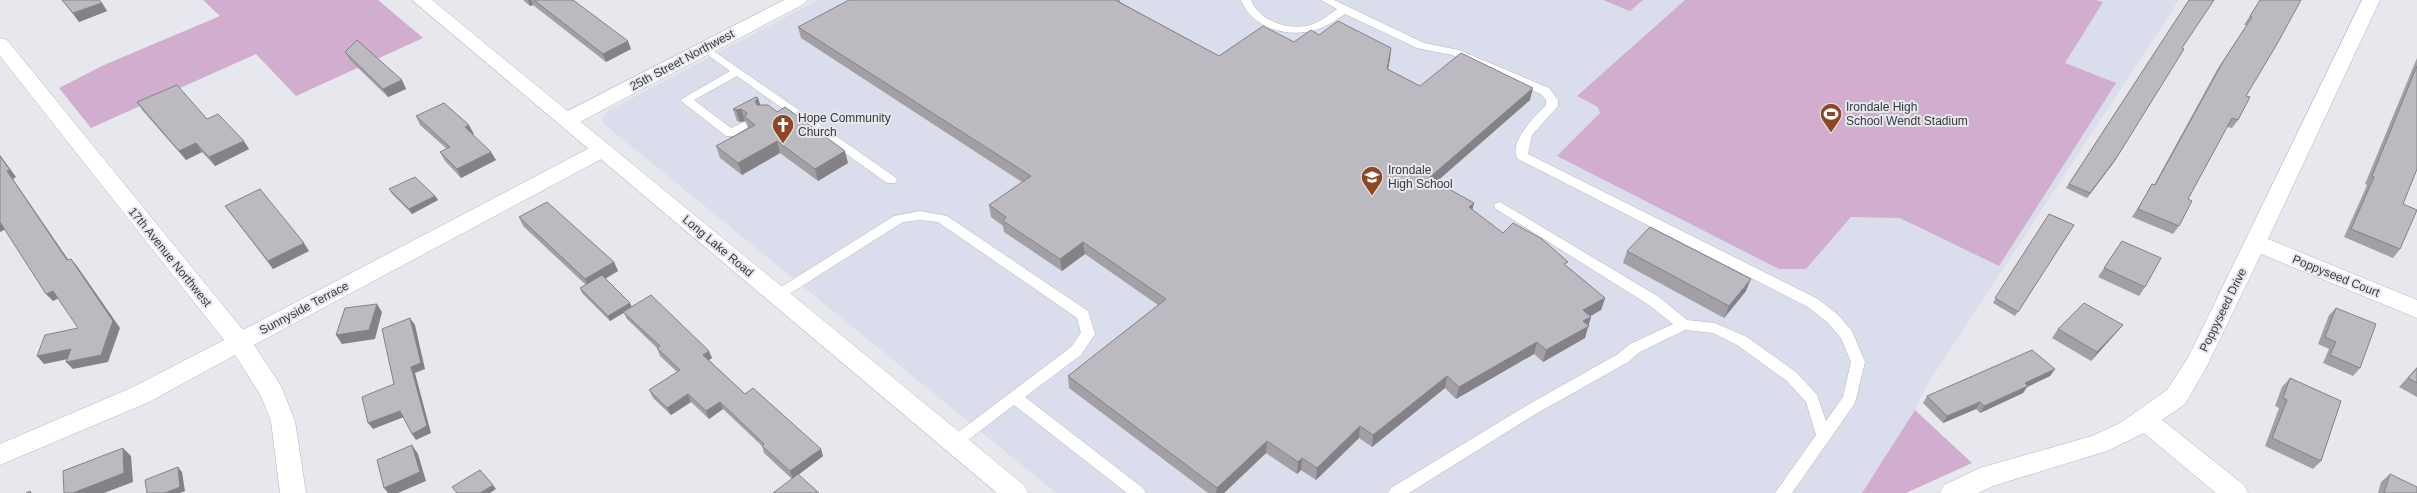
<svg xmlns="http://www.w3.org/2000/svg" width="2417" height="493" viewBox="0 0 2417 493" font-family="Arial,sans-serif">
	<rect width="100%" height="100%" fill="#e6e8ee"/>
	<!-- built -->
	<path fill="#daddeb" d="M818,0H2179L1925,388L1912,416L1862,493H1056L604,124L602,120L609,110Z"/>
	<!-- green -->
	<g fill="#d1adcf">
		<path d="M203,0H378L423,38L296,96L256,54L91,128L59,88L104,65L220,16Z"/>
		<path d="M1603,0H1643L1630,11Z"/>
		<path d="M1685,0H2096L2103,2L2065,63L2116,83L1999,266L1900,218L1851,217L1806,269H1779L1557,156L1600,113L1598,107L1577,96Z"/>
		<path d="M1915,410L1972,463L1906,493H1862Z"/>
	</g>
	<g fill="none" stroke-linecap="round" stroke-linejoin="round">
		<!-- lane casing -->
		<g stroke="#b5b6bc" stroke-width="1">
			<g id="lane">
				<path d="M1241,0H1251C1259,21 1289,31 1310,25C1320,22 1329,15 1337,9L1321,0H1334L1424,43L1459,50L1549,88L1558,100V106L1532,135L1528,154L1818,299L1837,314L1852,331L1865,362L1855,403L1792,493H1775L1816,435L1806,402L1787,381L1737,345L1713,333L1685,330L1640,352L1628,362L1534,415L1409,493H1388L1391,488L1524,407L1618,354L1630,344L1673,324L1649,305L1496,209L1494,206L1496,203L1500,202L1659,297L1687,320L1715,323L1747,337L1797,373L1817,395L1826,421L1843,397L1851,362L1841,338L1827,322L1808,307L1518,159C1507,142 1536,116 1546,105V100L1541,94L1452,55L1417,48L1345,14C1337,19 1328,26 1318,29C1290,39 1252,29 1241,0Z"/>
				<path d="M705,45L895,177L897,180L895,183H887L737,76L694,100L731,128L744,122L750,126L734,136H726L680,100L730,71L701,50L699,48Z"/>
				<path d="M920,211L947,216L1088,311L1095,334L1081,355L1025,397L1143,488L1146,493H1127L1014,405L959,447L954,449L949,447L947,443L949,439L1071,347L1081,333L1077,318L938,222L920,220L903,222L783,298H773L771,295L773,292L894,216Z"/>
			</g>
		</g>
		<!-- street casing -->
		<g stroke="#b5b6bc" stroke-width="1">
			<g id="street">
				<path d="M784,0H807L804,4L574,125L567,126L560,125L557,120L560,115Z"/>
				<path d="M2362,0H2380L2268,239L2417,300V318L2261,254L2207,366L2185,404L2162,420L2244,485L2248,493H2216L2144,433L2107,451L1996,485L1978,493H1940L1944,485L1980,468L2092,436L2120,423L2167,390L2189,356Z"/>
				<path d="M0,38L7,40L243,330L595,145L602,143L609,145L612,150L609,155L254,345L281,386L295,421L306,493H280L271,421L261,396L235,355L149,402L0,465V444L131,388L224,340L0,56Z"/>
			</g>
		</g>
		<!-- secondary casing -->
		<g stroke="#b5b6bc" stroke-width="1">
			<path id="secondary" d="M412,0H432L1024,485L1028,493H997Z"/>
		</g>
		<!-- lane -->
		<use href="#lane" fill="#fff" fill-rule="evenodd"/>
		<!-- street -->
		<use href="#street" fill="#fff" fill-rule="evenodd"/>
		<!-- secondary -->
		<use href="#secondary" fill="#fff" fill-rule="evenodd"/>
	</g>
	<!-- wall -->
	<g fill="#a2a0a5">
		<path d="M62,0L102,3L107,11L79,22Z"/>
		<path d="M523,0H573L631,49L606,62L533,5L530,6Z"/>
		<path d="M1120,0V2L1219,56L1294,42L1319,35L1391,48L1388,69L1420,86L1530,100L1436,182L1474,203L1472,210L1503,233L1567,266L1605,298L1601,310L1590,316L1585,338L1543,362L1534,354L1456,399L1445,388L1372,447L1359,438L1316,480L1301,470L1297,474L1266,453L1224,493H1208L1069,388L1068,376L1158,305L1085,254L1062,271L1004,232L1003,226L991,217L989,205L1022,182L801,38L798,27Z"/>
		<path d="M2189,0L2182,48L2114,162L2087,198L2066,188Z"/>
		<path d="M2260,0L2246,96L2238,120L2232,128L2227,127L2188,199L2179,226L2173,234L2132,217L2147,193L2152,184L2154,185L2218,68L2247,25H2244Z"/>
		<path d="M345,52L402,80L406,89L388,97L350,60Z"/>
		<path d="M2417,58V169L2403,204L2400,249L2393,258L2344,237L2367,185L2365,184Z"/>
		<path d="M137,102L207,119L249,149L215,166L202,152L186,160L143,111Z"/>
		<path d="M760,105L848,163L818,181L780,153L742,175L720,158L716,146L748,128L746,122L745,121L740,122L737,121L733,109Z"/>
		<path d="M416,116L474,134H472L496,160L461,178L445,161L440,152L447,149L420,125Z"/>
		<path d="M389,189L435,196L438,200L412,214L392,194Z"/>
		<path d="M225,206L309,251L273,269Z"/>
		<path d="M2049,214L2074,225L2015,316L1993,303Z"/>
		<path d="M519,217L614,262L618,271L605,279L632,307L712,358L709,360L745,394L823,456L792,479L764,453L762,446L723,409L709,419L691,402L671,415L653,398L649,390L677,372L660,356L657,348L627,319L624,313L610,321L582,293L580,288L586,285L523,226Z"/>
		<path d="M2122,241L2145,287L2139,296L2098,277Z"/>
		<path d="M1627,251L1746,291L1724,318L1623,263Z"/>
		<path d="M2336,308L2360,368L2353,376L2323,363L2329,349L2318,344L2329,315Z"/>
		<path d="M2123,325L2116,333L2091,361L2052,338L2058,329Z"/>
		<path d="M2417,367V397L2399,387Z"/>
		<path d="M2055,369L2050,376L2027,387L2023,393L1980,413L1976,409L1943,423L1923,403L1927,396Z"/>
		<path d="M2290,378L2321,461L2313,469L2265,446L2279,408L2275,406L2282,387Z"/>
		<path d="M2390,474L2417,493H2378L2381,482Z"/>
	</g>
	<!-- shaded-wall -->
	<g fill="#848286">
		<path d="M528,0H531L533,5L530,6Z"/>
		<path d="M102,3L107,11L79,22L73,13Z"/>
		<path d="M628,41L631,49L606,62L603,54Z"/>
		<path d="M1391,48L1390,59L1386,81L1387,69Z"/>
		<path d="M402,80L406,89L388,97L383,89Z"/>
		<path d="M1533,88L1530,100L1427,190L1429,178Z"/>
		<path d="M758,98L762,110L759,113L755,101Z"/>
		<path d="M741,109L745,121L740,122L736,110Z"/>
		<path d="M469,125L474,134L469,136L465,127Z"/>
		<path d="M244,141L249,149L215,166L209,157Z"/>
		<path d="M777,141L780,153L742,175L738,163Z"/>
		<path d="M196,143L202,152L186,160L179,151Z"/>
		<path d="M845,151L848,163L818,181L815,169Z"/>
		<path d="M491,152L496,160L461,178L457,169Z"/>
		<path d="M0,155L16,177L13,179L74,268L67,260L7,171L0,156Z"/>
		<path d="M2117,157L2114,162L2087,198L2090,193Z"/>
		<path d="M435,196L438,200L412,214L409,209Z"/>
		<path d="M1474,203L1471,215L1469,207Z"/>
		<path d="M0,222L6,229L0,232Z"/>
		<path d="M1083,242L1085,254L1062,271L1060,259Z"/>
		<path d="M304,243L309,251L273,269L268,261Z"/>
		<path d="M71,259L77,266L120,328L108,362L73,369L66,362L101,355Z"/>
		<path d="M614,262L618,271L589,288L585,279Z"/>
		<path d="M1751,279L1746,291L1724,318L1729,306Z"/>
		<path d="M53,291L59,298L53,301L46,294Z"/>
		<path d="M1605,298L1601,310L1580,322L1583,310Z"/>
		<path d="M630,303L632,307L610,321L608,316Z"/>
		<path d="M377,304L382,312L375,339L342,344L336,335Z"/>
		<path d="M1591,317L1585,338L1543,362L1546,350L1583,321Z"/>
		<path d="M410,318L415,325L425,369L415,373L431,433L416,440L412,434Z"/>
		<path d="M2123,325L2116,333L2091,361L2097,352Z"/>
		<path d="M1537,342L1534,354L1456,399L1459,387Z"/>
		<path d="M71,349L78,357L44,364L37,356Z"/>
		<path d="M709,351L712,358L706,362L703,355Z"/>
		<path d="M2055,369L2050,376L2027,387L2023,393L1980,413L1984,406L2025,383Z"/>
		<path d="M1447,376L1445,388L1372,447L1373,435Z"/>
		<path d="M688,394L691,402L671,415L667,408Z"/>
		<path d="M720,402L723,409L709,419L706,411Z"/>
		<path d="M1980,402L1976,409L1943,423L1947,416Z"/>
		<path d="M400,411L404,417L373,429L368,423Z"/>
		<path d="M1360,426L1359,438L1316,480L1317,468Z"/>
		<path d="M1267,441L1266,453L1224,493H1216L1217,488Z"/>
		<path d="M412,445L418,454L426,481L398,493H388L384,488Z"/>
		<path d="M123,448L131,456L133,482L104,493H73Z"/>
		<path d="M821,449L823,456L793,479L790,471Z"/>
		<path d="M1302,458L1301,470L1297,474L1298,462Z"/>
		<path d="M178,467L182,472L185,491L180,493H165Z"/>
		<path d="M493,485L496,489L490,493H480Z"/>
	</g>
	<!-- building -->
	<g fill="#bcbac0" stroke="#848286">
		<path d="M62,0H99L102,3L73,13Z"/>
		<path d="M534,0H573L628,41L603,54Z"/>
		<path d="M849,0H1115L1219,56L1263,26L1294,42L1311,30L1319,35L1338,21L1391,48L1387,69L1420,86L1461,53L1533,88L1429,178L1474,203L1469,207L1503,233L1513,223L1542,239L1568,262L1564,264L1605,298L1583,310L1591,317L1583,321L1589,326L1546,350L1537,342L1459,387L1447,376L1373,435L1360,426L1317,468L1302,458L1298,462L1267,441L1217,488L1068,376L1166,299L1083,242L1060,259L1003,221L1006,217L989,205L1031,176L798,27Z"/>
		<path d="M2189,0H2214L2182,48L2184,49L2117,157L2090,193L2069,184Z"/>
		<path d="M2260,0H2301L2277,44L2246,96L2250,97L2238,120L2232,118L2188,199L2192,201L2179,226L2138,209L2152,184L2155,185L2224,60L2252,17L2250,16Z"/>
		<path d="M357,40L402,80L383,89L345,52Z"/>
		<path d="M2417,66V169L2403,204L2417,210L2400,249L2351,229L2374,177L2372,176Z"/>
		<path d="M177,85L207,119L218,114L244,141L209,157L196,143L179,151L137,102Z"/>
		<path d="M756,97L758,98L755,101L757,105H768L777,112L785,107L845,151L815,169L777,141L738,163L716,146L755,125L745,117L747,113L741,109L736,110L733,109Z"/>
		<path d="M444,103L469,125L465,127L491,152L457,169L440,152L450,147L416,116Z"/>
		<path d="M0,156L10,170L7,171L67,260L71,259L113,321L101,355L66,362L71,349L37,356L45,335L78,328L53,291L46,294L0,222Z"/>
		<path d="M415,177L435,196L409,209L389,189Z"/>
		<path d="M260,189L304,243L268,261L225,206Z"/>
		<path d="M547,202L614,262L585,279L519,217Z"/>
		<path d="M2049,214L2074,225L2018,312L1995,298Z"/>
		<path d="M1650,227L1751,279L1729,306L1627,251Z"/>
		<path d="M2122,241L2161,258L2145,287L2104,268Z"/>
		<path d="M602,275L630,303L608,316L580,288Z"/>
		<path d="M651,295L709,351L703,355L745,394L753,388L821,449L790,471L762,446L764,444L720,402L706,411L688,394L667,408L649,390L680,370L657,348L660,346L623,312Z"/>
		<path d="M2084,303L2123,325L2097,352L2058,329Z"/>
		<path d="M377,304L369,330L336,335L345,308Z"/>
		<path d="M2336,308L2376,324L2360,368L2330,355L2336,342L2325,337Z"/>
		<path d="M410,318L421,363L411,367L427,426L412,434L400,411L368,423L362,397L394,384L382,329Z"/>
		<path d="M2032,350L2055,369L2025,383L2028,386L1984,406L1980,402L1947,416L1927,396Z"/>
		<path d="M2417,368V383L2408,378Z"/>
		<path d="M2290,378L2341,401L2321,461L2272,438L2287,400L2283,398Z"/>
		<path d="M412,445L420,472L384,488L377,460Z"/>
		<path d="M123,448L124,473L73,493H64L63,471Z"/>
		<path d="M178,467L180,487L165,493H147L145,480Z"/>
		<path d="M480,470L493,485L480,493H457L452,487Z"/>
		<path d="M798,474L819,493H773Z"/>
		<path d="M2390,474L2417,487V493H2384Z"/>
		<path d="M30,491L31,493H26Z"/>
	</g>
	<!-- icons -->
	<defs>
		<g id="stadium-pin" transform="scale(1.15)"><path d="M0 17L-7.5 6A9.5 9.5 0 1 1 7.5 6Z" fill="#8e4724" stroke="#e6e8ee"/><path d="M0-5a6.5 5 0 1 0 0 10a6.5 5 0 1 0 0-10ZM-3.5-1.8h7v3.6h-7Z" fill="#fff"/></g>
		<g id="church-pin" transform="scale(1.15)"><path d="M0 17L-7.5 6A9.5 9.5 0 1 1 7.5 6Z" fill="#8e4724" stroke="#e6e8ee"/><path d="M-1.2-6h2.4v3.5h3.3v2.4h-3.3V6h-2.4V-.1h-3.3v-2.4h3.3Z" fill="#fff"/></g>
		<g id="school-pin" transform="scale(1.15)"><path d="M0 17L-7.5 6A9.5 9.5 0 1 1 7.5 6Z" fill="#8e4724" stroke="#e6e8ee"/><path d="M0-5L7-2L0 1L-7-2ZM-4 1L0 2.5L4 1V4Q0 6-4 4Z" fill="#fff"/></g>
	</defs>
	<g fill-rule="evenodd">
		<use href="#stadium-pin" x="1831" y="114"/>
		<use href="#church-pin" x="783" y="125"/>
		<use href="#school-pin" x="1372" y="177"/>
	</g>
	<g text-anchor="middle" dominant-baseline="central" stroke-width="4" stroke-linejoin="round" paint-order="stroke">
		<!-- street labels -->
		<g font-size="12" fill="#39393c" stroke="#e6e8ee">
			<text transform="translate(682 60) rotate(-28)">25th Street Northwest</text>
			<text transform="translate(718 246) rotate(40)">Long Lake Road</text>
			<text transform="translate(170 257) rotate(51)">17th Avenue Northwest</text>
			<text transform="translate(2336 276) rotate(22)">Poppyseed Court</text>
			<text transform="translate(304 308) rotate(-28)">Sunnyside Terrace</text>
			<text transform="translate(2223 310) rotate(-64)">Poppyseed Drive</text>
		</g>
		<!-- poi labels -->
		<g font-size="12" fill="#39393c" stroke="#e6e8ee" text-anchor="start">
			<text x="1846" y="107">Irondale High<tspan x="1846" dy="14">School Wendt Stadium</tspan></text>
			<text x="798" y="118">Hope Community<tspan x="798" dy="14">Church</tspan></text>
			<text x="1388" y="170">Irondale<tspan x="1388" dy="14">High School</tspan></text>
		</g>
	</g>
</svg>
